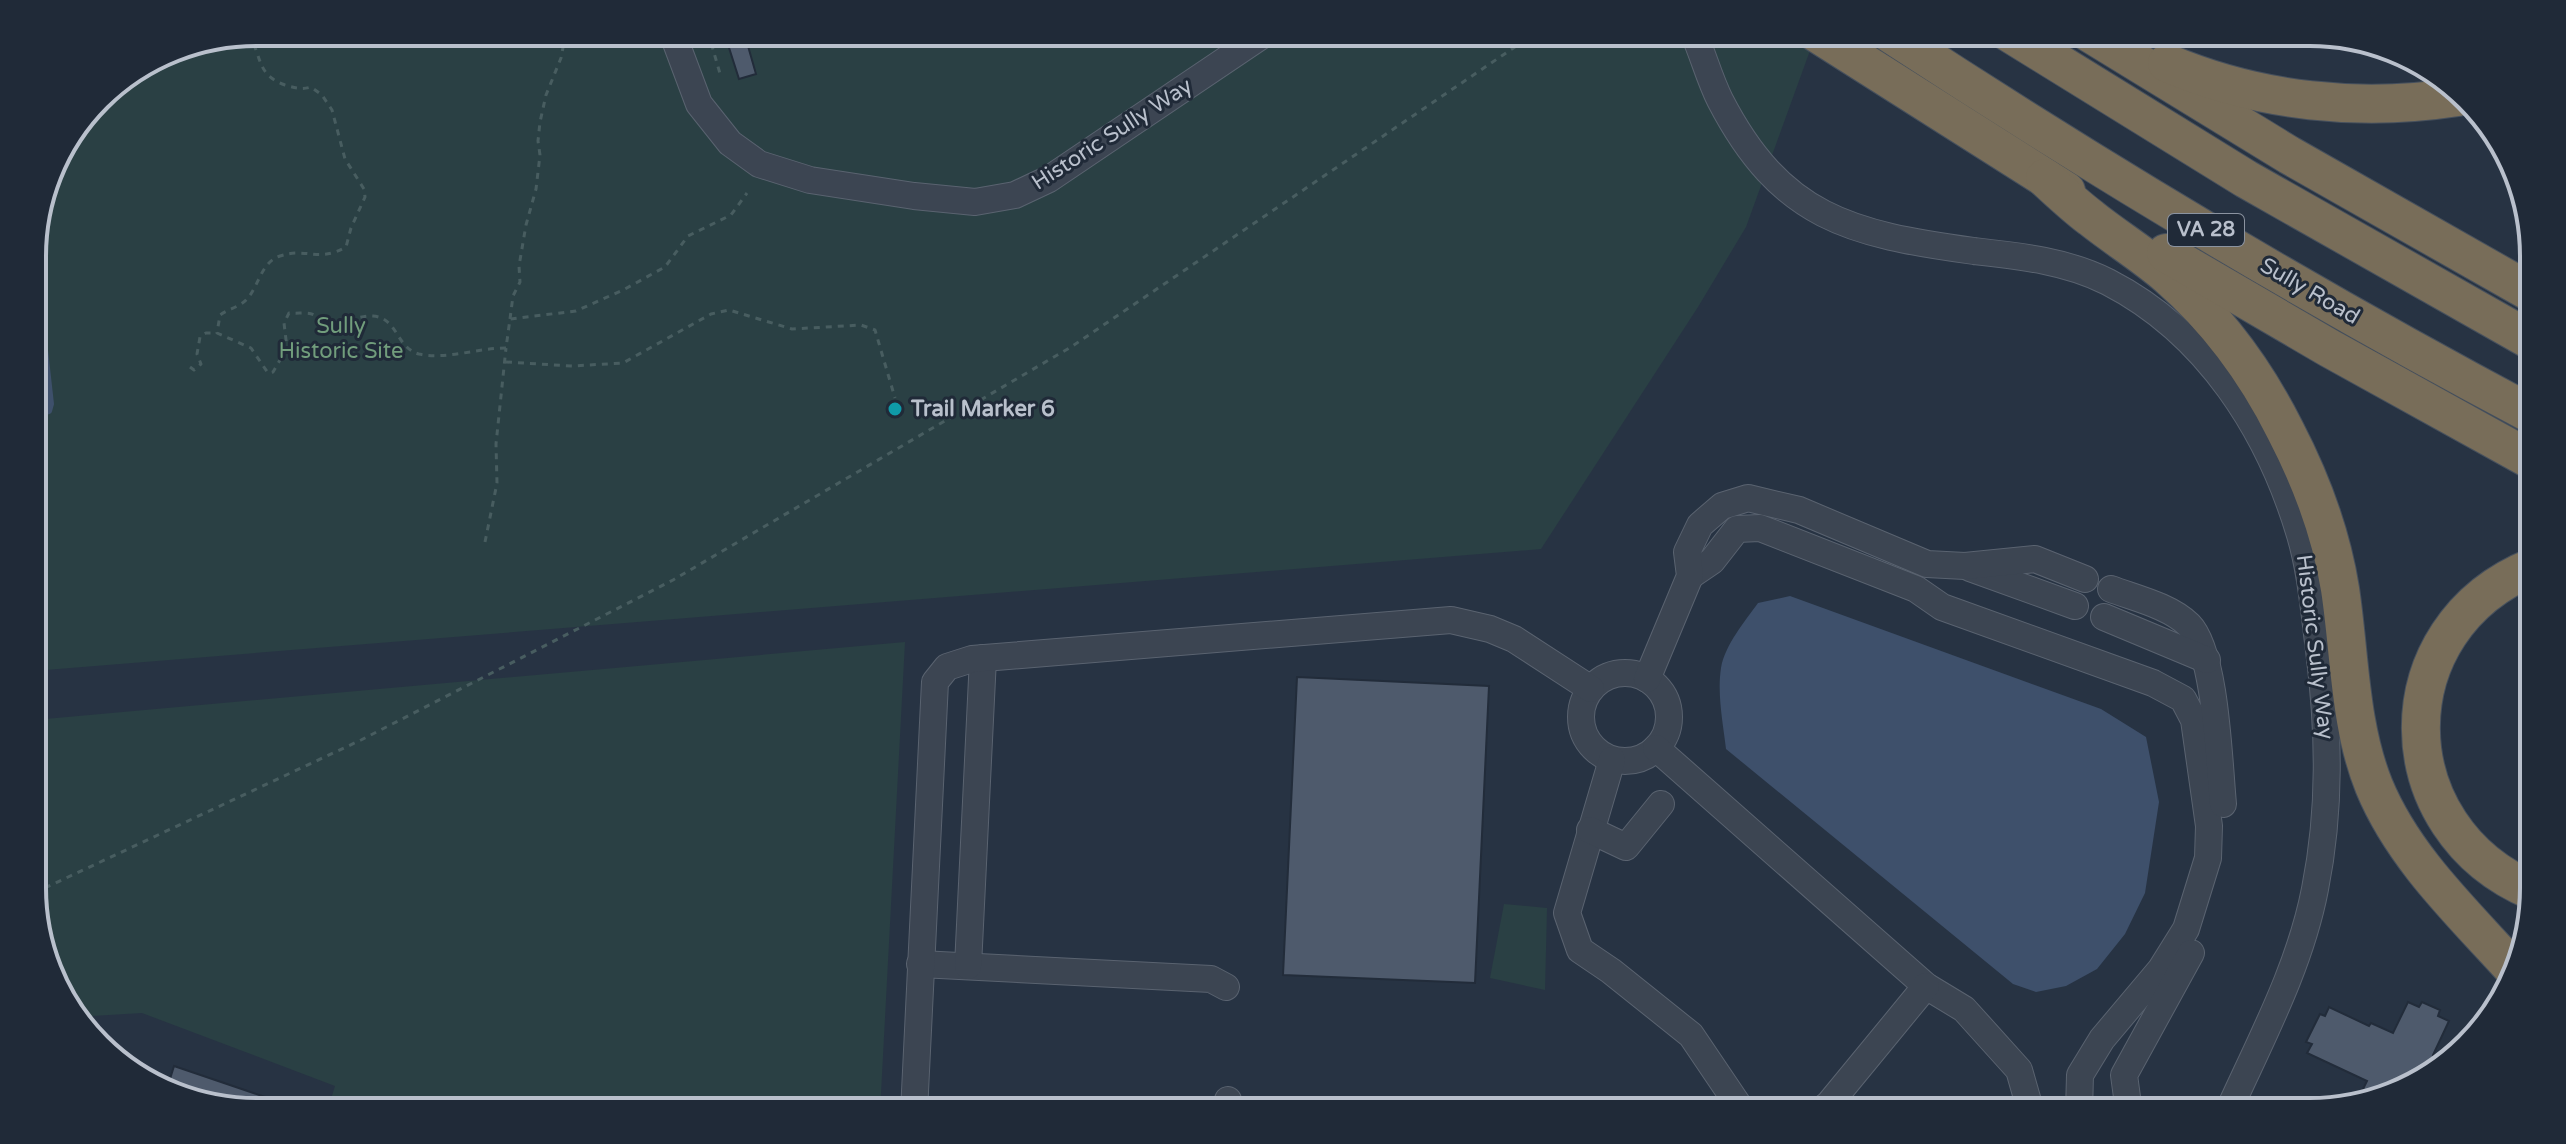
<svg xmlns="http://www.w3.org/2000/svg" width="2566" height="1144" viewBox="0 0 2566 1144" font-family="'Varela Round',sans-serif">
	<rect width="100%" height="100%" fill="#273343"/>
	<!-- green -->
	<g fill="#2a4044">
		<path d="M256,32H1793L1812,45L1746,227L1698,307L1541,549L33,671V241L55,157L108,88L171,49Z"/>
		<path d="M905,642L880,1112H327L335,1086L142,1013L75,1017L34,917V720Z"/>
		<path d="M1504,904L1547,908L1545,990L1490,978Z"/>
	</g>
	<!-- water -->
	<path fill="#3e506b" d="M1790,596L2101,709L2146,737L2159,802L2145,893L2125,934L2097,969L2066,986L2036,992L2013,984L1726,749C1723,723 1717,694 1721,668C1725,645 1745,621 1758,603Z"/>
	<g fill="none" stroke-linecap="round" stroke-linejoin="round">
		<!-- stream -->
		<path stroke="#3e506b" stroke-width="6" d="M33,286V307L45,350L51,404L49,411L33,417"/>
	</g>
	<!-- building -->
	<g fill="#4e5a6c" stroke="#222c3a" stroke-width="2">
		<path d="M724,32H744L756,74L739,79Z"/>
		<path d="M1297,677L1489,686L1475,983L1283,975Z"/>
		<path d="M2408,1002L2419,1007L2422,1002L2440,1010L2438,1016L2449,1021L2433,1055L2445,1061L2435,1074L2375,1094L2363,1089L2367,1081L2307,1053L2312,1044L2306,1042L2320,1014L2325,1016L2329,1007L2369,1026L2371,1023L2393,1033Z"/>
		<path d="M174,1066L268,1098L264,1112L170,1095L166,1092Z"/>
	</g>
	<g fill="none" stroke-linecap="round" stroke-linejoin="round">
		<!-- minor casing -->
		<g stroke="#5a6370" stroke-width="28">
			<g id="minor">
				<path d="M672,32L699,104L730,143L759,164L810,180L914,196L975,202L1015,195L1049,179L1267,32"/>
				<path d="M1693,32C1703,54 1709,78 1720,100C1781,218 1850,234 1974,251C2019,256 2067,261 2108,282C2207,333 2269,431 2300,535C2311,572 2314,612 2319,650C2329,731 2331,809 2315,889C2300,967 2261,1039 2228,1112"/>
				<path d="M1970,568L2075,606"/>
				<path d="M1690,576L1712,561L1737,529L1760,528L1916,589L1942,607L2153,683L2183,699L2194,720L2209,826L2208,858L2186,929L2161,969L2102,1039L2080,1075L2079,1112"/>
				<path d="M2111,589C2135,598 2170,606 2189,625C2216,652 2219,763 2223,804"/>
				<path d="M2104,617L2207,660"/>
				<circle cx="1625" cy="717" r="44"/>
				<path d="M1647,679L1690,576L1687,552L1700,525L1722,506L1748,498L1799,510L1927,564L1965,566L2035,559L2085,579"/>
				<path d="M1656,748L1926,986L1964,1009L2019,1070L2031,1112"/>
				<path d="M1612,760L1567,913L1580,950L1611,971L1691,1035L1743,1112"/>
				<path d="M1590,830L1626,847L1661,804"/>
				<path d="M920,964L1211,979L1226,987"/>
				<path d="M968,966L983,658"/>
				<path d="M914,1112L935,682L947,667L972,659L1451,620L1490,629L1514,639L1591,689"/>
				<path d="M1224,1112L1228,1100"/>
				<path d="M1819,1112L1829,1104L1926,986"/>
				<path d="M2129,1112L2124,1075L2191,953"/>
			</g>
		</g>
		<!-- highway casing -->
		<g stroke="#46505d" stroke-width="40">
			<g id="highway">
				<path d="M1815,32L2066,191"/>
				<path d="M1888,32C2097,169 2312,298 2533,415"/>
				<path d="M2008,32L2246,179L2532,341"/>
				<path d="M2088,32L2289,155L2532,293"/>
				<path d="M2167,63C2259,102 2360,112 2458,97"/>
				<path d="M2045,178C2060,192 2075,206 2091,218C2116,238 2144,255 2168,276C2217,319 2256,372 2285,430C2311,480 2331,533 2340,589C2350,655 2349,724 2374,786C2404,859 2465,915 2517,973"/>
				<path d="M2166,253L2329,348L2533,461"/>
				<path d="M2533,567C2382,628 2385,829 2533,891"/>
			</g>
		</g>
		<!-- path -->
		<g stroke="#485d60" stroke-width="3" stroke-dasharray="6 6" stroke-linecap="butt">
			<path d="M597,32L634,37L648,32"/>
			<path d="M708,32L721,77"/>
			<path d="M568,33L592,32"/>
			<path d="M248,34C263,56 255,74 285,85C295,88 301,90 311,87L322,95L332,110L345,159L364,189L365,197L351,228L346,247C318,263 307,247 280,256C261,262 259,286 247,299C240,307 228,309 220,315L217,333L251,348L268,373L273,372L287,348L284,323L289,313C308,314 315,309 325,327C341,325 358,315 373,316C398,318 396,348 419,354C446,360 477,348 506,348L510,319L576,311L623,290L665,267L688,236L731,215L747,193"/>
			<path d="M510,319L513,296L520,282L519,266L526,225L536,189L540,155L538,141L540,122L546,95L561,58L566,32"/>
			<path d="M506,362L572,366L623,363L711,314L729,310L792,329L861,325L875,330L895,398"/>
			<path d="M190,367L194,370L201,364L197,354L200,337L206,333H215"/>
			<path d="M485,542L497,483L496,444L506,348"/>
			<path d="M34,893L361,740L673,580L1071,347L1537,32"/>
		</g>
		<!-- minor -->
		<use href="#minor" stroke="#3c4552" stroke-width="26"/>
		<!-- highway -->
		<use href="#highway" stroke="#786d59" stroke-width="38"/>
	</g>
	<!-- markers -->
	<circle fill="#0f9aa8" stroke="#202a38" stroke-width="3" cx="895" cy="409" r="8"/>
	<g text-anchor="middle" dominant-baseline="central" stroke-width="6" stroke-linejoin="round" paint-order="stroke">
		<!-- shield labels -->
		<rect fill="#202a38" stroke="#8b93a0" stroke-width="2" x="2168" y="214" width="76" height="32" rx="6"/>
		<g font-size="20" font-weight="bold" fill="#b9c0cc">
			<text x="2206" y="230">VA 28</text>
		</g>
		<!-- street labels -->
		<g font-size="22" fill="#b9c0cc" stroke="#202a38">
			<text transform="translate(1112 134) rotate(-33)">Historic Sully Way</text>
			<text transform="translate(2310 291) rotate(30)">Sully Road</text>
			<text transform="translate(2315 647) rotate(83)">Historic Sully Way</text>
		</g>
		<!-- park labels -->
		<g font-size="22" fill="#719d7c" stroke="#202a38">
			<text x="341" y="326">Sully<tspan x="341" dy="25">Historic Site</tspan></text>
		</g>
		<!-- poi labels -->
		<g font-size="22" font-weight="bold" fill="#b9c0cc" stroke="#202a38" text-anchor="start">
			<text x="911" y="409">Trail Marker 6</text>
		</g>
	</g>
	<!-- crop -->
	<path d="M0 0H2566V1144H0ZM256 46H2310A210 210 0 0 1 2520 256V888A210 210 0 0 1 2310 1098H256A210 210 0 0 1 46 888V256A210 210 0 0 1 256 46Z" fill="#202a38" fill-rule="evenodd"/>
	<path fill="none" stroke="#b9c0cc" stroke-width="4" d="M256 46H2310A210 210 0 0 1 2520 256V888A210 210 0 0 1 2310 1098H256A210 210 0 0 1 46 888V256A210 210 0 0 1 256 46Z"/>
</svg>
